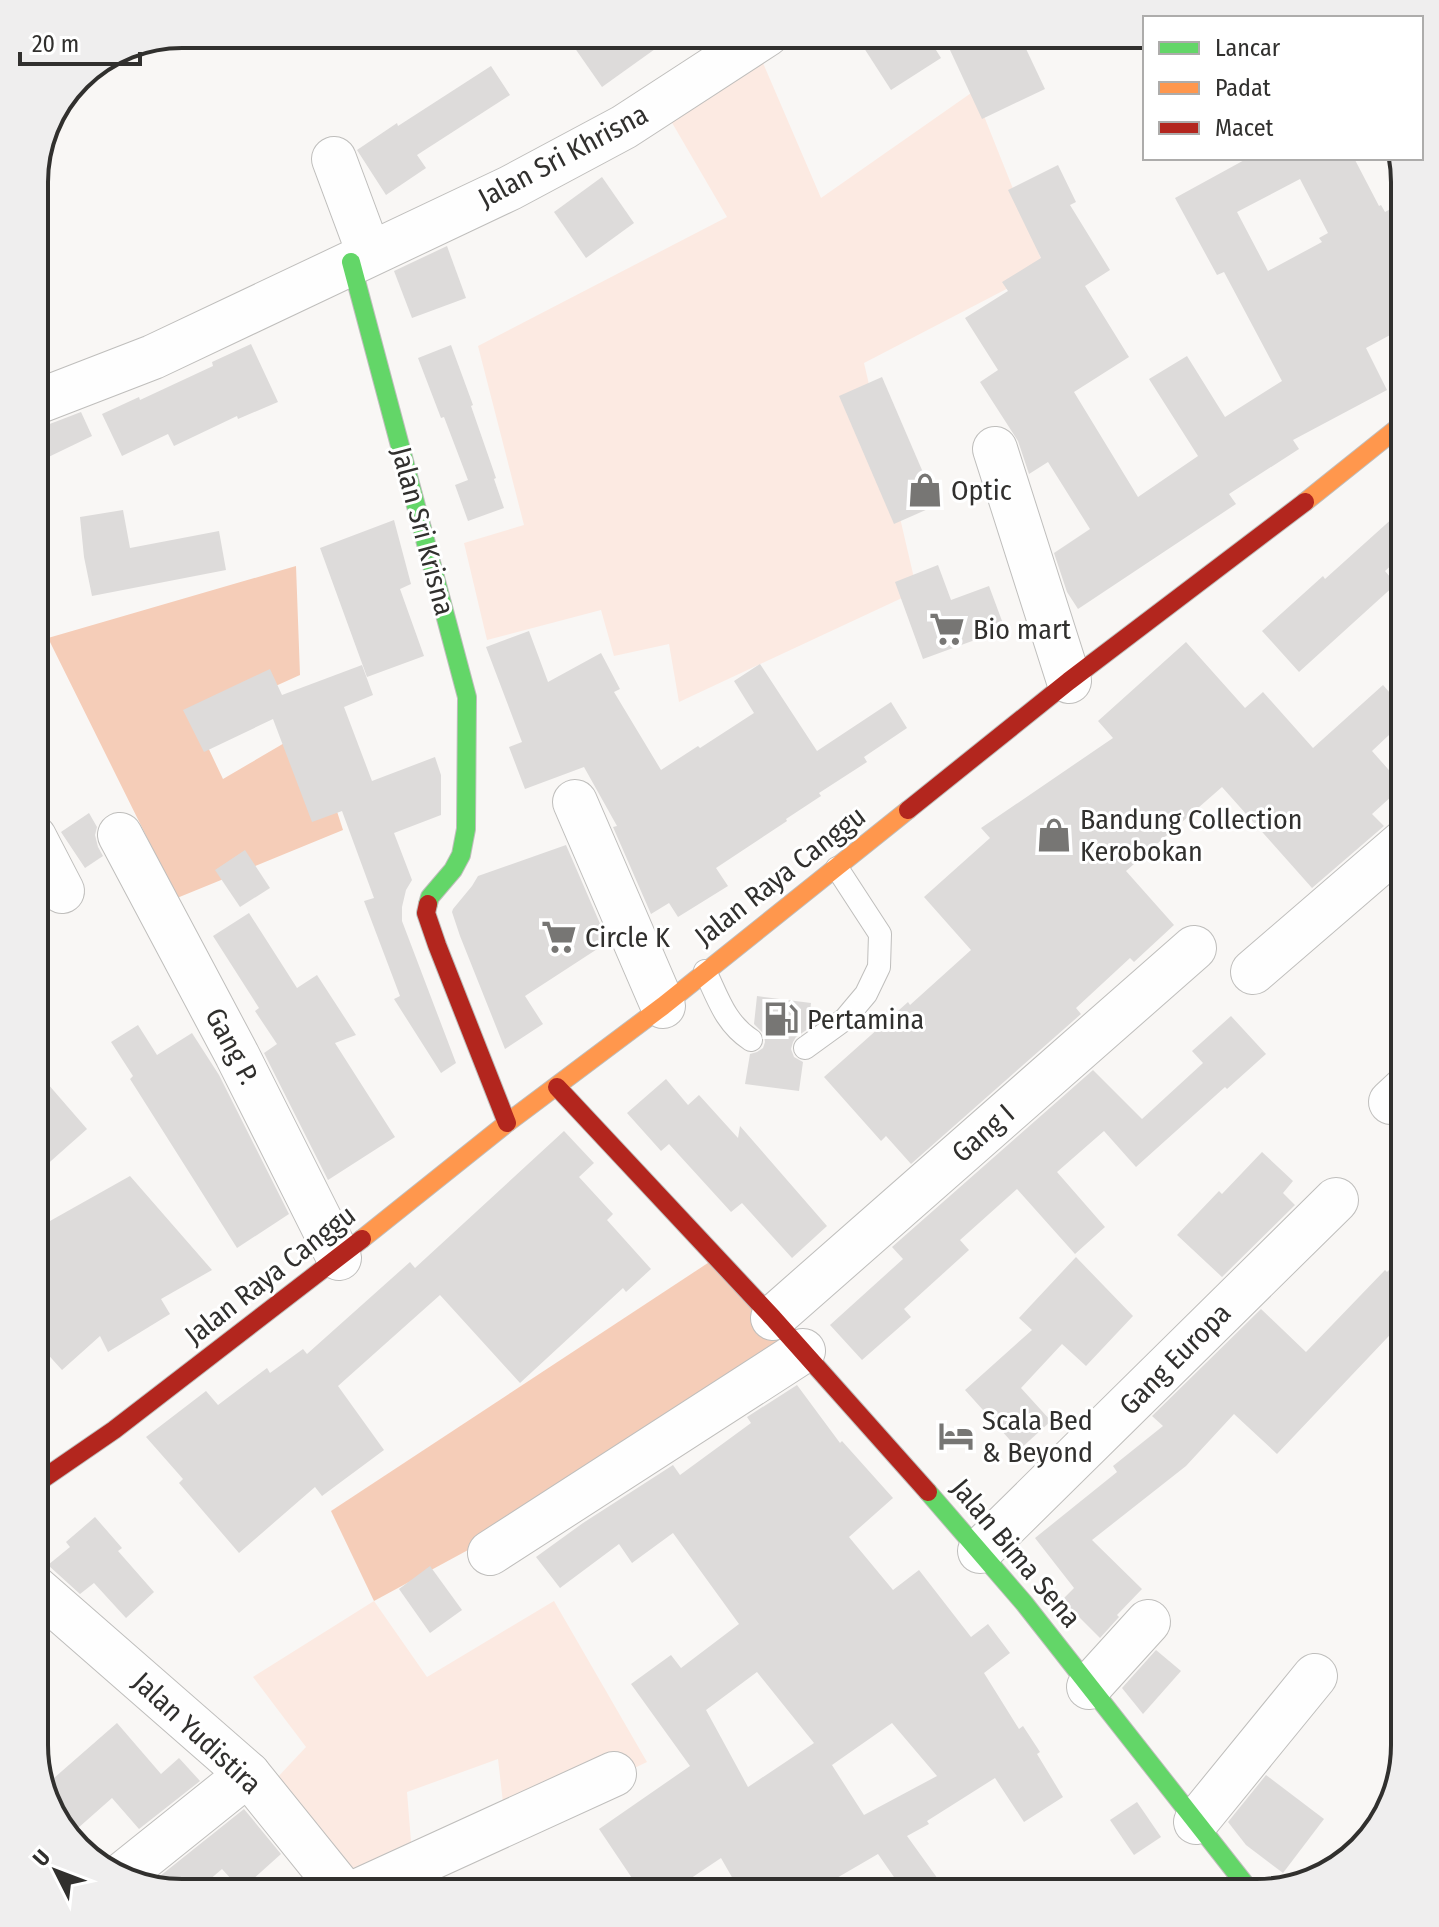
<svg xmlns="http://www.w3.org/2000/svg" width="1439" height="1927" viewBox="0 0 1439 1927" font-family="'Fira Sans Condensed',sans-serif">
	<rect width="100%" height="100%" fill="#f9f7f5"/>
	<!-- green -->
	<g fill="#fceae2">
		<path d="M763,63L821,198L974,91L1045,269L864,363L917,591L679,702L669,644L614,656L601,610L487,640L464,543L524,525L478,346L727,217L671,121Z"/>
		<path d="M374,1601L427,1677L554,1601L647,1762L506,1829L498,1759L407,1792L413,1866L362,1893L276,1779L306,1747L253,1677Z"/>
	</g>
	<!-- forest -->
	<g fill="#f5cdb8">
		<path d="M296,566L300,675L196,722L223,779L310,728L343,830L177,898L48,638Z"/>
		<path d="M717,1257L811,1364L374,1601L331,1511Z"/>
	</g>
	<!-- building -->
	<g fill="#dddbda" fill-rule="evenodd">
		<path d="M565,34H676L602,87Z"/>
		<path d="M855,34H926L941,58L891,90Z"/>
		<path d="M983,34H1019L1045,89L982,119L950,50Z"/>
		<path d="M491,66L510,95L417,155L426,168L386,195L357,150L397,123L398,126Z"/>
		<path d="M1248,158H1354L1379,206L1381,205L1385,212L1405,201V327L1366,348L1387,390L1293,440L1299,449L1229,494L1236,504L1078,609L1067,592L1054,553L1090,529L1048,462L1029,474L1018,441L980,382L998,370L965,318L1008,291L1002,282L1041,258L1008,190L1058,165L1076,202L1070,205L1110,270L1085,286L1129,357L1074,392L1138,497L1198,456L1149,379L1187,356L1225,417L1282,381L1224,272L1217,275L1175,198ZM1300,179L1328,233L1319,238L1322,242L1268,271L1237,212Z"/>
		<path d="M602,177L634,223L586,258L554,212Z"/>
		<path d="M447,246L466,298L412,318L394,271Z"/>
		<path d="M251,344L278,402L238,419L237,416L174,446L168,434L122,456L102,414L139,397L140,400L213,366L212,362Z"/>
		<path d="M451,345L473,405L471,406L496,478L494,479L504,508L468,521L455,485L468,480L444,417L441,418L418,358Z"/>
		<path d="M882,377L937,505L894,524L839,396Z"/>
		<path d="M81,412L92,436L34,464V430Z"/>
		<path d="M1405,507V553L1385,571L1396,584L1299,672L1262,631L1323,576L1325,579Z"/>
		<path d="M123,510L130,548L219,531L226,570L92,596L84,557L80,517Z"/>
		<path d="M394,520L411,584L400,589L424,656L367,677L320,548Z"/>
		<path d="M938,565L951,600L989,586L1005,629L923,659L895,582Z"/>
		<path d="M529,631L548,682L601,653L620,689L614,692L661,770L698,746L700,748L754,713L734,681L760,664L817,751L891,702L907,728L864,757L867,762L819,793L821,796L786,819L787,821L716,868L728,886L678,917L669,903L651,914L613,827L617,826L584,767L525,789L509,747L522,742L486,647Z"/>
		<path d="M1186,642L1245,708L1263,692L1313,748L1383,685L1405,710V720L1372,751L1403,786L1372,814L1384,826L1312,888L1222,787L1126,871L1174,925L1134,962L1130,958L1076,1008L1081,1014L911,1164L886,1136L881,1141L824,1077L908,1002L910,1005L971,950L924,897L990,838L981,828L1113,738L1098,721Z"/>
		<path d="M362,665L373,695L344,707L372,781L435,757L441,775V815L394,833L412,880L406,890L402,907V921L456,1063L441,1073L394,999L400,996L364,901L374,898L342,811L312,822L273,719L204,752L183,710L270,669L282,695Z"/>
		<path d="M89,813L97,827L95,835L98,847L103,856L85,868L61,832Z"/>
		<path d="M566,845L608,942L525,996L543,1024L505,1049L460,936L452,912L453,909L472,886L478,876Z"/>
		<path d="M245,850L270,888L240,907L215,870Z"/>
		<path d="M249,913L297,988L317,975L356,1035L335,1043L395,1137L328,1180L264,1053L277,1044L255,1011L259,1008L213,936Z"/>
		<path d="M757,996L811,1003L808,1029L796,1037L793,1042L791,1049L794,1057L803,1062L799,1091L745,1084L750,1054L757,1052L763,1048L765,1042L764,1034L754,1024Z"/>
		<path d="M1231,1016L1266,1054L1227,1089L1225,1087L1136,1167L1104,1131L1057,1172L1105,1227L1075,1254L1017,1189L960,1240L969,1250L904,1309L911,1317L862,1360L830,1325L903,1259L892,1247L1093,1070L1142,1119L1203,1063L1192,1051Z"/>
		<path d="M138,1025L157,1055L192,1033L219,1075L289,1214L237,1248L130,1079L133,1076L111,1042Z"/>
		<path d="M34,1068L87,1129L34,1176Z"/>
		<path d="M666,1079L688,1105L699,1095L738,1138L740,1126L827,1226L792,1258L742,1203L731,1212L669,1144L661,1151L627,1113Z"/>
		<path d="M564,1131L594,1163L579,1177L613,1214L607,1220L651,1269L626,1292L623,1288L520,1383L440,1295L338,1386L384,1450L322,1496L315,1487L239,1553L179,1483L183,1479L146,1437L206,1391L218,1405L267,1368L270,1373L303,1349L307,1354L410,1262L415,1268Z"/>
		<path d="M1262,1152L1293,1181L1283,1193L1295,1205L1222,1277L1177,1235L1219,1191L1222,1194Z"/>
		<path d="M130,1176L212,1270L161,1299L170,1314L108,1352L100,1336L62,1370L34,1339V1230Z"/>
		<path d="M1405,1254V1319L1277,1454L1234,1414L1186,1466L1092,1540L1142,1589L1117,1615L1119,1617L1100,1638L1062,1600L1074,1588L1035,1538L1117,1472L1113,1466L1163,1426L1152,1416L1261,1309L1306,1352L1385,1270L1387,1272Z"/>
		<path d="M1076,1257L1133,1316L1086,1366L1062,1344L1021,1388L1051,1421L1019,1450L965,1390L1032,1330L1019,1318Z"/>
		<path d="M797,1385L840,1443L842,1441L893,1498L849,1537L893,1590L919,1570L971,1637L988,1624L1010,1653L984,1673L1019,1729L1023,1726L1040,1752L1037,1754L1063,1797L1024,1822L995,1778L927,1821L929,1824L907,1836L948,1893H905L878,1854L811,1893H741L721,1858L669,1893H642L599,1829L690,1766L631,1684L671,1655L681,1668L739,1624L673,1533L632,1563L619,1544L560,1588L536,1557L583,1523L673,1465L680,1475L751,1423L747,1417ZM757,1672L814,1743L748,1787L706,1710ZM892,1723L937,1776L864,1815L830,1762L832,1765Z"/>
		<path d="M95,1517L122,1548L118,1551L154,1592L126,1618L94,1583L80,1594L48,1565L70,1547L66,1542Z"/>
		<path d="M430,1566L462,1610L430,1633L399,1589Z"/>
		<path d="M1156,1650L1181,1671L1143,1714L1122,1688Z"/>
		<path d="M117,1723L161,1774L179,1758L200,1781L139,1829L112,1798L69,1836L59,1827L46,1785Z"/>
		<path d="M1266,1775L1324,1819L1283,1873L1246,1845L1228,1822Z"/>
		<path d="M1137,1802L1161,1837L1134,1855L1110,1820Z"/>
		<path d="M244,1809L281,1854L241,1890L222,1869L194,1893H182L150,1884Z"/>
	</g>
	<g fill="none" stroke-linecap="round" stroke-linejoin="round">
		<!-- lane casing -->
		<g stroke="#bfbebc" stroke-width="24">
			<g id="lane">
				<path d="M705,971C718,998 725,1023 751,1040"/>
				<path d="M805,1048L845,1019L866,994L879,967L880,934L837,868"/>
			</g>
		</g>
		<!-- street casing -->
		<g stroke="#bfbebc" stroke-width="46">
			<g id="street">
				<path d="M334,159L369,253"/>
				<path d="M34,403L153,357L510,188L624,127L767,34"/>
				<path d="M995,449L1069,681"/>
				<path d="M575,802L663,1006"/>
				<path d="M120,835L237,1055L339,1258"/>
				<path d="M34,837L62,891"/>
				<path d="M1253,972L1405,841"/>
				<path d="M1391,1102L1405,1089"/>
				<path d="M773,1318L1194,948"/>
				<path d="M980,1551L1336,1200"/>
				<path d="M490,1553L803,1351"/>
				<path d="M34,1587L248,1774L344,1893"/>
				<path d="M1089,1687L1148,1622"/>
				<path d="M1196,1822L1315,1676"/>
				<path d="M122,1875L248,1774"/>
				<path d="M354,1893L614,1774"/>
			</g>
		</g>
		<!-- fast casing -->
		<g stroke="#bfbebc" stroke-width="20">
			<g id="fast">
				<path d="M351,262L467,697L466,829L461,855L453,870L430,897L428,904"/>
				<path d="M928,1492L1024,1603L1252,1893"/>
			</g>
		</g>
		<!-- slow casing -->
		<g stroke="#bfbebc" stroke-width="20">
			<g id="slow">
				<path d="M1305,502L1405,422"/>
				<path d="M362,1239L507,1123L663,1006L908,810"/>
			</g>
		</g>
		<!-- jam casing -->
		<g stroke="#bfbebc" stroke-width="20">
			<g id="jam">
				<path d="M908,810L1069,681L1305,502"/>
				<path d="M428,904L426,913L437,945L507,1123"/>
				<path d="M557,1087L773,1318L928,1492"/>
				<path d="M34,1485L114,1430L362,1239"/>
			</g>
		</g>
		<!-- lane -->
		<use href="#lane" stroke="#fefefe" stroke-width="22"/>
		<!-- street -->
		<use href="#street" stroke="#fefefe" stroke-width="44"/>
		<!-- fast -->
		<use href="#fast" stroke="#63d668" stroke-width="18"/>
		<!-- slow -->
		<use href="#slow" stroke="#ff974d" stroke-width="18"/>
		<!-- jam -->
		<use href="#jam" stroke="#b3261e" stroke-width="18"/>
	</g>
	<!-- icons -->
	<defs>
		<g id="shop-bare" transform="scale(2.76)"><path d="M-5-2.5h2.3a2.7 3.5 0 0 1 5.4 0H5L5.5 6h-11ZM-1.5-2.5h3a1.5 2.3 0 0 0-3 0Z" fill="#777674" stroke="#fff" stroke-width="2.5" paint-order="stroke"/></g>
		<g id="supermarket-bare" transform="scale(2.76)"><path d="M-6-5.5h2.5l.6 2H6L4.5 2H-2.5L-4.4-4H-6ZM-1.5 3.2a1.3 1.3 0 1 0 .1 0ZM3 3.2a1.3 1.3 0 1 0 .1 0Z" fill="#777674" stroke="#fff" stroke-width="2.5" paint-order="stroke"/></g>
		<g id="fuel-bare" transform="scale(2.76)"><path d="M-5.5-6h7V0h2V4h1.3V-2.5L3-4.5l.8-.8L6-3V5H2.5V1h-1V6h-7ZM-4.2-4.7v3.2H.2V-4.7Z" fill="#777674" stroke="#fff" stroke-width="2.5" paint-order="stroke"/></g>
		<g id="hotel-bare" transform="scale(2.76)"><path d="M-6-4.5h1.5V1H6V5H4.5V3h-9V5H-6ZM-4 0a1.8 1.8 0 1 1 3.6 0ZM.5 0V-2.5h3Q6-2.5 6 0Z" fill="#777674" stroke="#fff" stroke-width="2.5" paint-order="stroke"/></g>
	</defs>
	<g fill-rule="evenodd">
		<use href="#shop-bare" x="925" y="490"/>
		<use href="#supermarket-bare" x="947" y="629"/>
		<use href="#shop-bare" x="1054" y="835"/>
		<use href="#supermarket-bare" x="559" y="937"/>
		<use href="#fuel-bare" x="781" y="1019"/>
		<use href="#hotel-bare" x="956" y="1436"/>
	</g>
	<g text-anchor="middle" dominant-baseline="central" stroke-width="6" stroke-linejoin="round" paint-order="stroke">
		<!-- street labels -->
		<g font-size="28" fill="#31302e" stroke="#fff">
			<text transform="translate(563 156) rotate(-28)">Jalan Sri Khrisna</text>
			<text transform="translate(423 531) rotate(75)">Jalan Sri Krisna</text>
			<text transform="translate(780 876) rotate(-38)">Jalan Raya Canggu</text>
			<text transform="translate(232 1046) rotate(62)">Gang P.</text>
			<text transform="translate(983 1133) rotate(-41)">Gang I</text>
			<text transform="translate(270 1275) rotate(-38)">Jalan Raya Canggu</text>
			<text transform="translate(1175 1359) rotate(-45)">Gang Europa</text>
			<text transform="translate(1016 1553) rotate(50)">Jalan Bima Sena</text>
			<text transform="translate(197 1733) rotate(43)">Jalan Yudistira</text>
		</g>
		<!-- poi labels -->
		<g font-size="28" fill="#31302e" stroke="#fff" text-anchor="start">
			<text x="951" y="490">Optic</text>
			<text x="973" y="629">Bio mart</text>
			<text x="1080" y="819">Bandung Collection<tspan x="1080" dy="32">Kerobokan</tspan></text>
			<text x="585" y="937">Circle K</text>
			<text x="807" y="1019">Pertamina</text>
			<text x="982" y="1420">Scala Bed<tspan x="982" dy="32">&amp; Beyond</tspan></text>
		</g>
	</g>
	<!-- crop -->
	<path d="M0 0H1439V1927H0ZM182 48H1257A134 134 0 0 1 1391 182V1745A134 134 0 0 1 1257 1879H182A134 134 0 0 1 48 1745V182A134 134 0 0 1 182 48Z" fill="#efeeee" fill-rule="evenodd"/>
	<path fill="none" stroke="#31302e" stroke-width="4" d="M182 48H1257A134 134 0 0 1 1391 182V1745A134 134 0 0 1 1257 1879H182A134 134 0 0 1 48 1745V182A134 134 0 0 1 182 48Z"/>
	<!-- legend -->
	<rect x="1143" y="16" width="280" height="144" fill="#ffffff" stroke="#adacab" stroke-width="2"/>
	<rect x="1159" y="42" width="40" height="12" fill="#63d668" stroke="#adacab" stroke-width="2"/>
	<text x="1215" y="56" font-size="24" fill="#31302e">Lancar</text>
	<rect x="1159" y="82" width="40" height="12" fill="#ff974d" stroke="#adacab" stroke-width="2"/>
	<text x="1215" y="96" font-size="24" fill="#31302e">Padat</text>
	<rect x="1159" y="122" width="40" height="12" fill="#b3261e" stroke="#adacab" stroke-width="2"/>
	<text x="1215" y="136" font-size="24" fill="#31302e">Macet</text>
	<!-- north arrow -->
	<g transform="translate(56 1871) rotate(312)" stroke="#ffffff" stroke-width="6" paint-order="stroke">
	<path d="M0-6L14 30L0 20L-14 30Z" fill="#31302e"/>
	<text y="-12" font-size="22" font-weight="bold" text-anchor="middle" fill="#31302e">U</text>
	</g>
	<!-- scale -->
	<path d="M20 52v12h120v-12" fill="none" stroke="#31302e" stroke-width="4"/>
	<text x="32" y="52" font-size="24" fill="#31302e" stroke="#ffffff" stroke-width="6" paint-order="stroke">20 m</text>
</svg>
